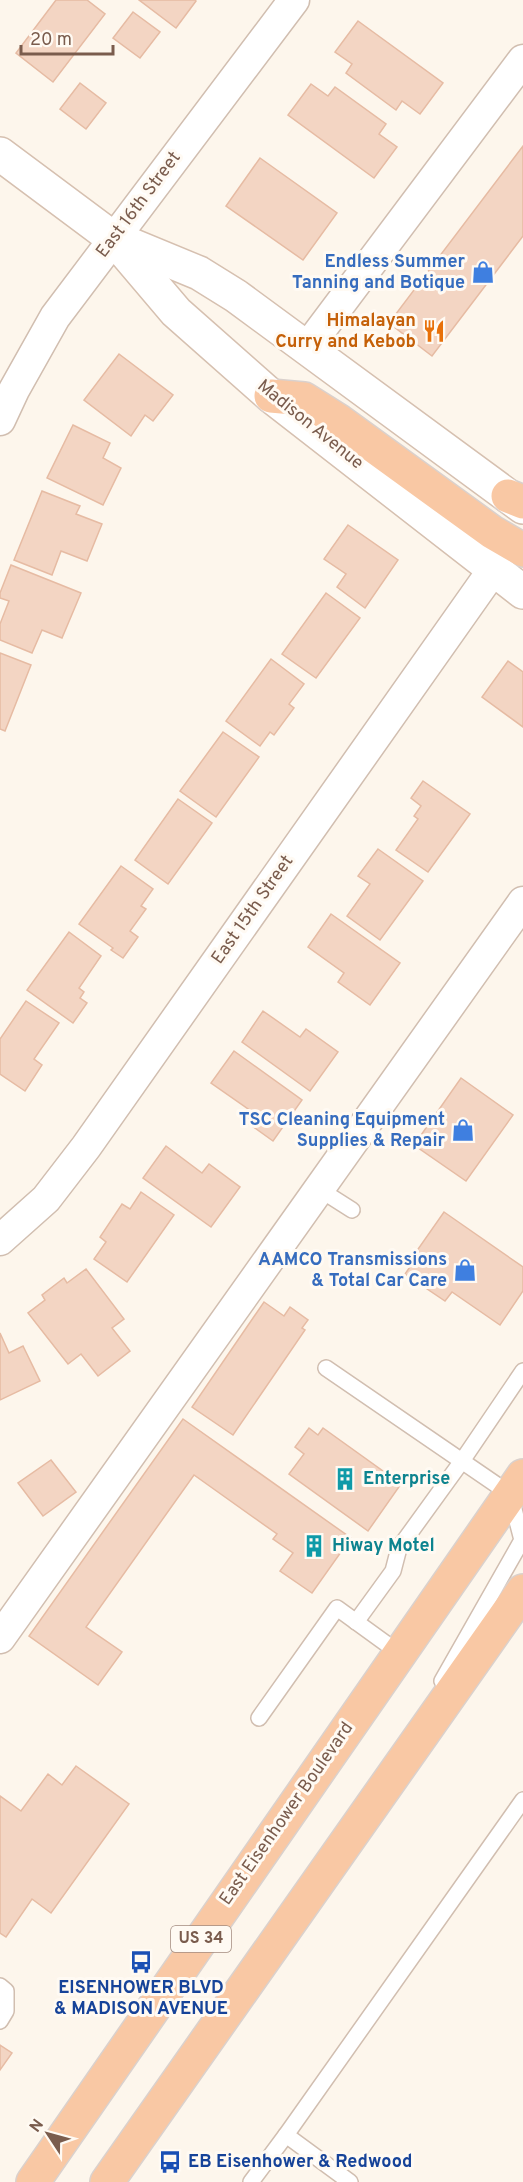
<svg xmlns="http://www.w3.org/2000/svg" width="523" height="2182" viewBox="0 0 523 2182" font-family="Overpass,sans-serif">
	<rect width="100%" height="100%" fill="#fdf6ec"/>
	<!-- building -->
	<g fill="#f3d5c3" stroke="#e6bba3" stroke-width="1.5">
		<path d="M56,0H87L105,14L53,82L16,53Z"/>
		<path d="M139,0H195L196,1L176,28Z"/>
		<path d="M133,12L160,32L140,58L113,38Z"/>
		<path d="M358,21L443,83L420,114L402,101L396,110L346,73L352,64L335,52Z"/>
		<path d="M80,83L106,103L86,129L60,109Z"/>
		<path d="M311,84L328,96L335,87L386,124L379,134L397,147L374,178L288,115Z"/>
		<path d="M523,146V236L432,356L389,323Z"/>
		<path d="M260,158L337,213L303,260L226,206Z"/>
		<path d="M119,354L173,395L153,421L145,415L131,436L84,400Z"/>
		<path d="M73,425L110,443L103,458L121,468L103,505L47,478Z"/>
		<path d="M42,491L80,506L76,514L102,524L87,561L61,551L52,575L14,560Z"/>
		<path d="M348,525L398,560L365,608L337,587L346,574L324,559Z"/>
		<path d="M11,565L81,593L62,638L42,630L32,653L0,640V624L9,601L0,598V593Z"/>
		<path d="M326,593L360,618L316,678L282,654Z"/>
		<path d="M0,653L31,665L5,731L0,729Z"/>
		<path d="M271,659L304,684L289,704L294,708L274,735L270,732L260,746L226,721Z"/>
		<path d="M508,661L523,672V727L482,697Z"/>
		<path d="M223,732L259,757L216,817L180,791Z"/>
		<path d="M423,781L470,814L428,872L396,850L418,819L414,816L421,806L411,798Z"/>
		<path d="M178,799L212,823L168,884L135,860Z"/>
		<path d="M378,849L423,881L380,940L347,916L370,884L358,876Z"/>
		<path d="M121,866L153,889L141,906L146,909L130,931L138,937L123,958L111,950L113,948L79,924Z"/>
		<path d="M331,914L400,963L370,1005L338,982L344,973L308,947Z"/>
		<path d="M69,932L101,956L79,988L84,992L80,998L87,1003L73,1023L27,990Z"/>
		<path d="M26,1001L59,1023L34,1059L42,1065L25,1091L0,1074V1039Z"/>
		<path d="M263,1011L300,1037L306,1029L338,1052L310,1091L242,1042Z"/>
		<path d="M234,1051L302,1100L273,1141L241,1118L248,1109L211,1083Z"/>
		<path d="M461,1078L513,1115L466,1181L414,1145Z"/>
		<path d="M166,1146L202,1173L209,1164L240,1187L211,1227L143,1178Z"/>
		<path d="M141,1192L174,1215L127,1282L94,1259L106,1242L100,1237L122,1204L130,1209Z"/>
		<path d="M444,1212L523,1267V1291L500,1325L452,1292L445,1301L405,1274L412,1264L409,1262Z"/>
		<path d="M86,1269L124,1319L112,1328L130,1351L98,1376L81,1354L68,1364L28,1313L45,1300L42,1295L64,1278L67,1283Z"/>
		<path d="M264,1302L284,1316L290,1307L308,1320L302,1328L305,1330L233,1435L192,1407Z"/>
		<path d="M0,1333L9,1353L23,1346L40,1381L0,1400Z"/>
		<path d="M183,1419L351,1538L312,1593L280,1571L293,1553L273,1539L277,1534L194,1475L86,1627L122,1652L98,1685L29,1636Z"/>
		<path d="M309,1428L318,1435L323,1428L401,1484L368,1531L289,1474L304,1454L295,1447Z"/>
		<path d="M51,1460L76,1492L43,1516L18,1483Z"/>
		<path d="M76,1766L129,1804L51,1913L32,1899L6,1937L0,1933V1796L21,1811L48,1774L62,1785Z"/>
		<path d="M0,2045L12,2053L0,2070Z"/>
	</g>
	<g fill="none" stroke-linecap="round" stroke-linejoin="round">
		<!-- service casing -->
		<g stroke="#d1beb0" stroke-width="18">
			<g id="service">
				<path d="M319,1189L352,1210"/>
				<path d="M326,1368L510,1494L522,1540L442,1681"/>
				<path d="M356,1622L393,1571L399,1548L462,1461L523,1371"/>
				<path d="M259,1718L337,1608L399,1653"/>
				<path d="M0,1986L6,1991V2011L0,2021"/>
				<path d="M286,2135L523,1800"/>
				<path d="M251,2182L286,2135L350,2182"/>
			</g>
		</g>
		<!-- minor casing -->
		<g stroke="#d1beb0" stroke-width="33">
			<g id="minor">
				<path d="M307,348L523,60"/>
				<path d="M0,420L14,390L55,317L294,0"/>
				<path d="M0,1240L46,1199L86,1147L493,570"/>
				<path d="M0,1638L523,902"/>
			</g>
		</g>
		<!-- secondary casing -->
		<g stroke="#d6c0b0" stroke-width="36">
			<g id="secondary">
				<path d="M0,154L114,239L176,312L271,396L523,592"/>
				<path d="M119,240L199,273L236,296L523,507"/>
			</g>
		</g>
		<!-- trunk casing -->
		<g stroke="#dad1cd" stroke-width="36">
			<g id="trunk">
				<path d="M271,396L304,399L339,421L492,532L523,550"/>
				<path d="M508,496L523,502"/>
				<path d="M33,2182L523,1476"/>
				<path d="M107,2182L523,1591"/>
			</g>
		</g>
		<!-- service -->
		<use href="#service" stroke="#fff" stroke-width="15"/>
		<!-- minor -->
		<use href="#minor" stroke="#fff" stroke-width="30"/>
		<!-- secondary -->
		<use href="#secondary" stroke="#fff" stroke-width="33"/>
		<!-- trunk -->
		<use href="#trunk" stroke="#f9c8a4" stroke-width="33"/>
	</g>
	<!-- icons -->
	<defs>
		<g id="shop-bare" transform="scale(1.8)"><path d="M-5-2.5h2.3a2.7 3.5 0 0 1 5.4 0H5L5.5 6h-11ZM-1.5-2.5h3a1.5 2.3 0 0 0-3 0Z" fill="#3f7fe0" stroke="#fffaf3" stroke-width="2.5" paint-order="stroke"/></g>
		<g id="restaurant-bare" transform="scale(1.8)"><path d="M-5-6h1v4h1v-4h1v4h1v-4h1v5L-1.5 .5V6h-2V.5L-5-1ZM5-6V6H3V1.5H1.5Q1.5-4 5-6Z" fill="#e8710a" stroke="#fffaf3" stroke-width="2.5" paint-order="stroke"/></g>
		<g id="building-bare" transform="scale(1.8)"><path d="M-4-6H4V6H1V3H-1V6H-4ZM-2.5-4.3h1.7v1.8h-1.7ZM.8-4.3h1.7v1.8H.8ZM-2.5-1h1.7V.8h-1.7ZM.8-1h1.7V.8H.8Z" fill="#0f9aa8" stroke="#fffaf3" stroke-width="2.5" paint-order="stroke"/></g>
		<g id="bus-bare" transform="scale(1.8)"><path d="M-5-6H5V4H4V6H2V4H-2V6H-4V4H-5ZM-3.5-4V0h7V-4ZM-3.5 1.2v1.5H-2V1.2ZM2 1.2v1.5H3.5V1.2Z" fill="#1a4fb4" stroke="#fffaf3" stroke-width="2.5" paint-order="stroke"/></g>
	</defs>
	<g fill-rule="evenodd">
		<use href="#shop-bare" x="483" y="272"/>
		<use href="#restaurant-bare" x="434" y="331"/>
		<use href="#shop-bare" x="463" y="1130"/>
		<use href="#shop-bare" x="465" y="1270"/>
		<use href="#building-bare" x="345" y="1479"/>
		<use href="#building-bare" x="314" y="1546"/>
		<use href="#bus-bare" x="141" y="1962"/>
		<use href="#bus-bare" x="170" y="2162"/>
	</g>
	<g text-anchor="middle" dominant-baseline="central" stroke-width="6" stroke-linejoin="round" paint-order="stroke">
		<!-- shield labels -->
		<rect fill="#fffaf3" stroke="#a28b7f" stroke-width="1.5" x="171" y="1926" width="60" height="26" rx="4.5"/>
		<g font-size="16" font-weight="bold" fill="#7a5c4d">
			<text x="201" y="1939">US 34</text>
		</g>
		<!-- street labels -->
		<g font-size="18" fill="#7a5c4d" stroke="#fffaf3">
			<text transform="translate(139 205) rotate(-53)">East 16th Street</text>
			<text transform="translate(310 425) rotate(39)">Madison Avenue</text>
			<text transform="translate(253 910) rotate(-55)">East 15th Street</text>
			<text transform="translate(287 1814) rotate(-55)">East Eisenhower Boulevard</text>
		</g>
		<!-- shop labels -->
		<g font-size="18" font-weight="bold" fill="#366cbe" stroke="#fffaf3" text-anchor="end">
			<text x="465" y="262">Endless Summer<tspan x="465" dy="21">Tanning and Botique</tspan></text>
			<text x="445" y="1120">TSC Cleaning Equipment<tspan x="445" dy="21">Supplies &amp; Repair</tspan></text>
			<text x="447" y="1260">AAMCO Transmissions<tspan x="447" dy="21">&amp; Total Car Care</tspan></text>
		</g>
		<!-- food labels -->
		<g font-size="18" font-weight="bold" fill="#c56008" stroke="#fffaf3" text-anchor="end">
			<text x="416" y="321">Himalayan<tspan x="416" dy="21">Curry and Kebob</tspan></text>
		</g>
		<!-- culture labels -->
		<g font-size="18" font-weight="bold" fill="#0d838f" stroke="#fffaf3" text-anchor="start">
			<text x="363" y="1479">Enterprise</text>
			<text x="332" y="1546">Hiway Motel</text>
		</g>
		<!-- transit labels -->
		<g font-size="18" font-weight="bold" fill="#164399" stroke="#fffaf3">
			<text x="141" y="1988">EISENHOWER BLVD<tspan x="141" dy="21">&amp; MADISON AVENUE</tspan></text>
			<text x="188" y="2162" text-anchor="start">EB Eisenhower &amp; Redwood</text>
		</g>
	</g>
	<!-- north arrow -->
	<g transform="translate(48 2134) rotate(306)" stroke="#fffaf3" stroke-width="4.5" paint-order="stroke">
	<path d="M0-4.5L10 22L0 15L-10 22Z" fill="#7a5c4d"/>
	<text y="-9" font-size="16" font-weight="bold" text-anchor="middle" fill="#7a5c4d">N</text>
	</g>
	<!-- scale -->
	<path d="M21 45v9h92v-9" fill="none" stroke="#7a5c4d" stroke-width="3"/>
	<text x="30" y="45" font-size="18" fill="#7a5c4d" stroke="#fffaf3" stroke-width="4.5" paint-order="stroke">20 m</text>
</svg>
